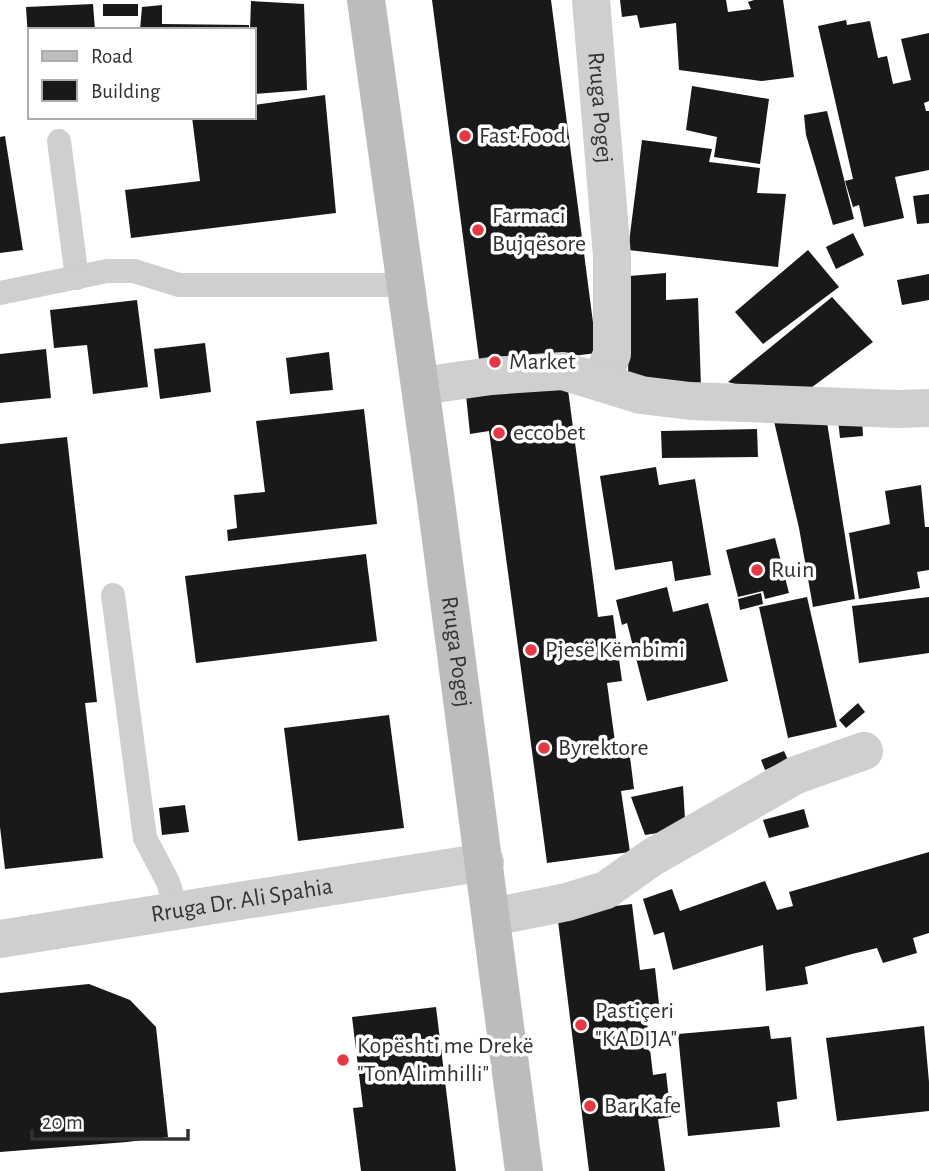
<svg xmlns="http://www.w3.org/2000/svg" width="929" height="1171" viewBox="0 0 929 1171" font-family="'Alegreya Sans',sans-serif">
	<rect width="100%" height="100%" fill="#fff"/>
	<!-- building -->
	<g fill="#191919">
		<path d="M432,0H551L597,353L480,367Z"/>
		<path d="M620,0H726L728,12L751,9L748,2L754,0H783L794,77L761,81L679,70L676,23L640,28L637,15L622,17Z"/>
		<path d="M251,1L304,4L307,90L254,94V30H250Z"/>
		<path d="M93,4L95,30H30V38H28L26,7Z"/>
		<rect x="103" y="4" width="35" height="12"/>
		<path d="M162,5V24L249,25V30H140L142,7Z"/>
		<path d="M846,20L847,25L870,21L878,58L887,56L893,84L911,80L901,39L929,33V101L924,103L926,111H929V170L895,177L904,218L864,227L859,205L853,207L845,181L853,179L818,26Z"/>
		<path d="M692,86L769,99L760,164L714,157L717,137L686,130Z"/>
		<path d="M325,95L336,213L131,238L125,190L200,181L192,117H254V105Z"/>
		<path d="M827,111L854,219L833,225L806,135L804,115Z"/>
		<path d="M5,136L23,250L0,253V137Z"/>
		<path d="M642,140L712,149L709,162L760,168L757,193L786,194L778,267L628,250Z"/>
		<path d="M929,194V223L917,224L913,196Z"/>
		<path d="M853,233L864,255L836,269L826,247Z"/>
		<path d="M808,250L839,287L763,344L735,312Z"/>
		<path d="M666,273V300L698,298L701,387L628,384L629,276Z"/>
		<path d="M929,274V300L902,305L897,280Z"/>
		<path d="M832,297L873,342L800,396L781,397L728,382Z"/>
		<path d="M137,300L148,387L93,394L87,345L54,348L50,310Z"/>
		<path d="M205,343L211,392L160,399L154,349Z"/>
		<path d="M46,349L51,398L0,403V354Z"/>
		<path d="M329,352L333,390L290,394L286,358Z"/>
		<path d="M567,382L598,617L613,615L622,681L607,683L615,742L628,741L634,789L621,791L630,852L547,863L489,431L470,434L466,395Z"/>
		<path d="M364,409L377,524L228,541L227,530L237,528L234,495L265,492L256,421Z"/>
		<path d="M826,416L855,599L813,607L799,528L773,417Z"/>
		<path d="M862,418L863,436L840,438L838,420Z"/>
		<path d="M757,429L758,457L662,458L661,431Z"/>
		<path d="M67,437L97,702L85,703L103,858L5,869L0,827V444Z"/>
		<path d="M656,467L659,485L695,479L711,575L675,581L672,561L615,570L600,476Z"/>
		<path d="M921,485L925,527H929V570L917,572L920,588L859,599L849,533L890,524L885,491Z"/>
		<path d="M775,538L789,593L765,599L763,591L738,597L726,550Z"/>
		<path d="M366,554L377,641L196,663L185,576Z"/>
		<path d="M667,587L673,612L708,603L728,681L647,701L627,623L622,625L616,600Z"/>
		<path d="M761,593L763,604L740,610L738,599Z"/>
		<path d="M807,597L837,727L788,738L759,607Z"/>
		<path d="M929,597V653L859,663L852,606Z"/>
		<path d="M858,703L865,712L846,728L839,720Z"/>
		<path d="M389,715L404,828L298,841L284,728Z"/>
		<path d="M784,751L788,760L765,770L761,760Z"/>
		<path d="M683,786L685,819L671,831L645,835L631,797Z"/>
		<path d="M185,805L189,832L162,835L159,808Z"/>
		<path d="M804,809L809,827L769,838L763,820Z"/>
		<path d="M929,852V933L913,938L917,953L883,963L877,948L852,954L805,967L808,984L766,991L763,945L673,970L664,932L654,935L643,899L672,889L680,911L765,881L777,910L793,906L789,892Z"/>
		<path d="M632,904L640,970L655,968L660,1013L646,1014L653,1075L666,1073L671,1117L658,1119L665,1171H589L557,913Z"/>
		<path d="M89,984L130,1000L156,1027L168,1137L127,1142L0,1152V993Z"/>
		<path d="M436,1007L456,1171H361L353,1108L363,1107L352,1017Z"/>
		<path d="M769,1026L771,1039L791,1037L797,1099L777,1102L780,1127L688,1136L678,1034Z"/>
		<path d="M924,1026L929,1082V1111L837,1121L826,1038Z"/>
	</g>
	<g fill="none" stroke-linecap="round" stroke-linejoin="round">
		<!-- service -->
		<g stroke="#cfcfcf" stroke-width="24">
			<path d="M59,141L77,278"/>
			<path d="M0,293L107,271H134L179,285H407"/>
			<path d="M113,595L145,838L168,882L177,911"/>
		</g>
		<!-- minor -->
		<g stroke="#cfcfcf" stroke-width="38">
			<path id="s1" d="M591,0L612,256V354L601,381"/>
			<path d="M421,386L491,376L563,371L641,395L690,401L897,409L929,408"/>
			<path d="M492,917L567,902L606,890L651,858L796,775L864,751"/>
			<path id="s2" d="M0,939L485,862"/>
		</g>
		<!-- secondary -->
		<path stroke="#bcbcbc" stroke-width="38" id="s3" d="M366,0C422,390 474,780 524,1171"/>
	</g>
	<!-- markers -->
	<g fill="#e63745" stroke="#fff" stroke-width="2.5">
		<circle cx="465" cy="136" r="7"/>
		<circle cx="478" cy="230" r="7"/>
		<circle cx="495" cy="362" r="7"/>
		<circle cx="499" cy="433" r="7"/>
		<circle cx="757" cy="570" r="7"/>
		<circle cx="531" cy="650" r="7"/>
		<circle cx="544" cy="748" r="7"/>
		<circle cx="581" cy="1025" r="7"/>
		<circle cx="343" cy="1060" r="7"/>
		<circle cx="590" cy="1106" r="7"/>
	</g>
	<g text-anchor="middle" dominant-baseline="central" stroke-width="7" stroke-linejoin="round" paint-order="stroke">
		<!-- street labels -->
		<g font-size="24" fill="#323232" stroke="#fff">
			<text stroke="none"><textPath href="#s1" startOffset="108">Rruga Pogej</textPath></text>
			<text stroke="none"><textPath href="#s3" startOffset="658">Rruga Pogej</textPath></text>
			<text stroke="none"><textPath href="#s2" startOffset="245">Rruga Dr. Ali Spahia</textPath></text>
		</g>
		<!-- poi labels -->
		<g font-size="24" fill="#323232" stroke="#fff" text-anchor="start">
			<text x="479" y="136">Fast Food</text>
			<text x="492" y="216">Farmaci<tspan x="492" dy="28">Bujqësore</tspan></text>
			<text x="509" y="362">Market</text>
			<text x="513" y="433">eccobet</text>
			<text x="771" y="570">Ruin</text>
			<text x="545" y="650">Pjesë Këmbimi</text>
			<text x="558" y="748">Byrektore</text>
			<text x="595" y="1011">Pastiçeri<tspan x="595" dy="28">"KADIJA"</tspan></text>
			<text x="357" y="1046">Kopështi me Drekë<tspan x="357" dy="28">"Ton Alimhilli"</tspan></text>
			<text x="604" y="1106">Bar Kafe</text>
		</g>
	</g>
	<!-- legend -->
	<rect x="28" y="28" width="228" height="91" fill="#ffffff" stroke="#adadad" stroke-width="2"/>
	<rect x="42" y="51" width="35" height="10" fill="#bcbcbc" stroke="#adadad" stroke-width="2"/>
	<text x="91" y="63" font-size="21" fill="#323232">Road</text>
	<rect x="42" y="80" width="35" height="21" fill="#191919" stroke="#adadad" stroke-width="2"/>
	<text x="91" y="98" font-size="21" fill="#323232">Building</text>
	<!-- scale -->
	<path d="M32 1129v10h156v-10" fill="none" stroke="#323232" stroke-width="3.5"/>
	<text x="42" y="1129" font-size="21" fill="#323232" stroke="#ffffff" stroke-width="5" paint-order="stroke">20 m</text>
</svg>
